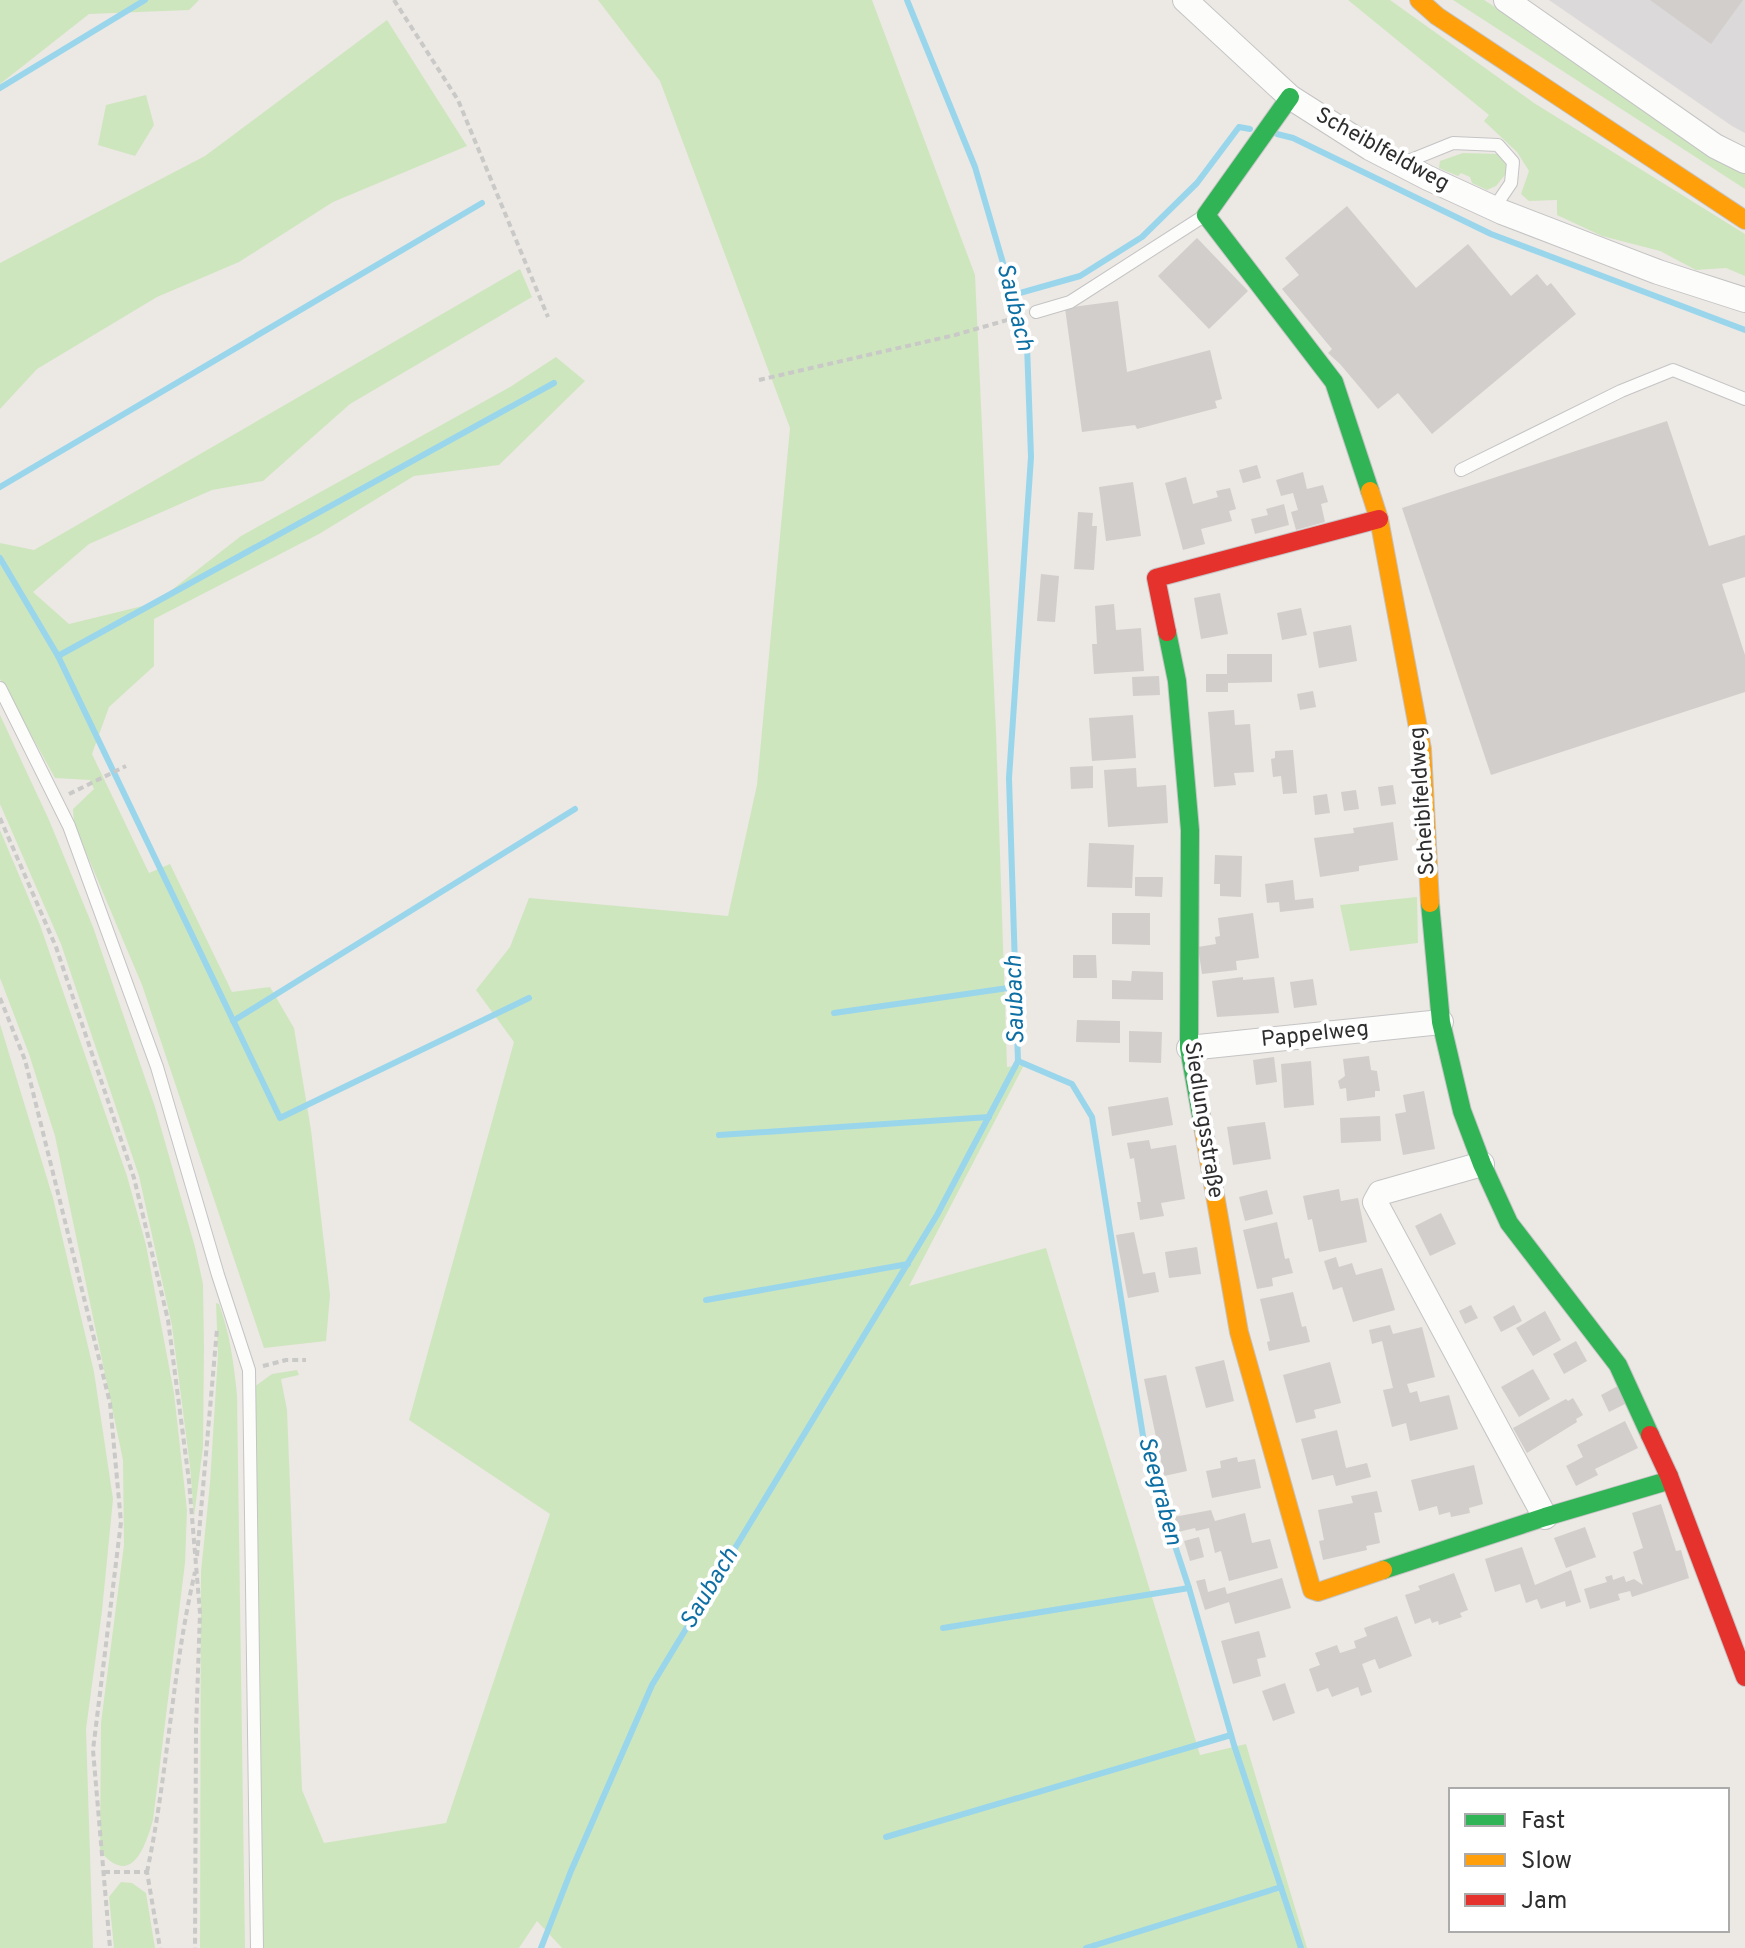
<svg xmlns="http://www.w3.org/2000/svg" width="1745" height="1948" viewBox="0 0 1745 1948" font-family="Overpass,sans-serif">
	<rect width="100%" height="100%" fill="#ece8e4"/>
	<!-- industrial -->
	<path fill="#dcd9db" d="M1549,0H1745V133L1732,126Z"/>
	<!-- green -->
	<g fill="#cee6be">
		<path d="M0,0H199L189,10L89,14L0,84Z"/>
		<path d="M598,0H872L975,275L996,731L1007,1067L1024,1065L909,1286L1046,1248L1200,1755L1246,1744L1307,1948H562L537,1921L519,1948H262L254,1387L272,1374L297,1370L299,1375L281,1379L287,1410L302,1790L324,1843L446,1823L550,1514L409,1420L514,1042L476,990L510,947L529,898L728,916L757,785L790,428L660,81Z"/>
		<path d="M1348,0H1390L1534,103L1745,234V276L1726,268L1696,270L1660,251L1602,236L1557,215V200L1529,201L1521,194L1529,171L1517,152L1484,121L1489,115Z"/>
		<path d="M1453,0H1484L1745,165V189Z"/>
		<path d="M387,20L467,146L333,202L239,262L157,297L37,369L0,409V263L205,156Z"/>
		<path d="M146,95L154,125L135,156L98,145L106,105Z"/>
		<path d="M1463,153L1498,154L1507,159L1509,170L1496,186L1487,190L1472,183L1470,177L1461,173L1458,176L1439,168L1440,161Z"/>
		<path d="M520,269L532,297L350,404L263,481L212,490L89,544L33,592L69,624L155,603L241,536L510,387L556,357L585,381L499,465L414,476L319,534L154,619V666L109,707L92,754L149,873L170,864L232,992L270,987L294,1028L311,1130L330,1295L326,1341L264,1348L142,985L74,824L73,809L94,789L90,780L55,778L0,679V543L34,550Z"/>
		<path d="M0,715L49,820L93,927L155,1107L195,1247L203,1284L204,1347L203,1447L194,1517L190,1466L172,1326L139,1176L61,944L0,804Z"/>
		<path d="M0,830L40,925L127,1176L146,1245L174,1393L187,1510L185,1563L153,1820C145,1848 131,1888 100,1851L101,1723L124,1545L123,1460L55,1136L29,1054L0,978Z"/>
		<path d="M1417,897L1418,943L1350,951L1340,905Z"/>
		<path d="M0,1024L53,1198L94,1372L113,1499L102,1611L86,1729L93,1948H0Z"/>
		<path d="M216,1303L219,1304C230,1334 234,1364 237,1395L245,1948H200L201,1572L210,1483L218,1355Z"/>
		<path d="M121,1882L132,1883L146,1893L155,1948H114L109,1897Z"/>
	</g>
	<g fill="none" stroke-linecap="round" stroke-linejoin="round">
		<!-- stream -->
		<g stroke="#99d6ec" stroke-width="6">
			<path d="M0,88L145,0"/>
			<path d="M1277,134L1293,138L1491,234L1745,330"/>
			<path d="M1013,295L1080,276L1142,237L1197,183L1239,127L1250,129"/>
			<path d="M0,487L482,203"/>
			<path d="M0,558L58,656L280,1118L529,998"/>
			<path d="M58,656L554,383"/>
			<path d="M834,1013L1015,987"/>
			<path d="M233,1021L575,809"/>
			<path d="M1018,1061L1072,1084L1092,1117L1147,1461L1189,1588L1234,1745L1301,1948"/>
			<path d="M719,1135L989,1117"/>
			<path d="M706,1300L908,1264"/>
			<path d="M943,1628L1189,1588"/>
			<path d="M886,1837L1231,1735"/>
			<path d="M541,1948L571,1871L652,1685L937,1215L1018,1061L1009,778L1031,457L1027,345L975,167L907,0"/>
			<path d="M1086,1948L1281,1887"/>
		</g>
	</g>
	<!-- building -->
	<g fill="#d1cecb">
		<path d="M1650,0H1743L1711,44Z"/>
		<path d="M1347,206L1416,288L1468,244L1511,296L1537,274L1547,286L1551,283L1576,314L1432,434L1398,393L1378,409L1340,364L1328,353L1332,349L1282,289L1299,275L1285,258Z"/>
		<path d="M1197,238L1248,291L1209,329L1158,276Z"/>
		<path d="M1118,301L1127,372L1210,350L1222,399L1215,401L1217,408L1137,429L1135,425L1082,432L1065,308Z"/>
		<path d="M1667,421L1709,546L1745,535V577L1722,584L1745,655V692L1491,775L1402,508Z"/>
		<path d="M1257,465L1261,478L1243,483L1239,470Z"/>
		<path d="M1303,472L1307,489L1323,485L1328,502L1321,504L1325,522L1296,530L1291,512L1298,510L1293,493L1281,496L1276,480Z"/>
		<path d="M1186,477L1193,504L1218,497L1216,491L1230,488L1236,509L1229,511L1232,521L1201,529L1205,544L1183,550L1165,483Z"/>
		<path d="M1133,482L1141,536L1106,541L1099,487Z"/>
		<path d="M1284,504L1289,525L1255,534L1251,519L1268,515L1266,509Z"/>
		<path d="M1078,512L1093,513L1092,526H1097L1094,570L1074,569Z"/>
		<path d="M1041,574L1059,576L1055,622L1037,621Z"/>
		<path d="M1220,593L1228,634L1201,639L1194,598Z"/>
		<path d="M1114,604L1116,630L1141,628L1144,671L1094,674L1092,644H1097L1095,606Z"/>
		<path d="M1301,608L1307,635L1282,640L1277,613Z"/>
		<path d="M1351,625L1357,661L1319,668L1313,632Z"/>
		<path d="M1227,654H1272V682L1228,683V692H1206V674H1227Z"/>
		<path d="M1159,676L1160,695L1133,696L1132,677Z"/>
		<path d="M1313,691L1316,707L1300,710L1297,694Z"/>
		<path d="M1234,710L1235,725L1250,724L1254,772L1234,773L1236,785L1214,787L1208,712Z"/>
		<path d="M1133,715L1136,758L1092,761L1089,718Z"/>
		<path d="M1293,750L1297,793L1283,794L1281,776L1273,777L1271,759L1275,758V751Z"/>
		<path d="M1093,766V788L1071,789L1070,767Z"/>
		<path d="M1136,768L1137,787L1166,785L1168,823L1108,827L1104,770Z"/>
		<path d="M1393,785L1396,804L1381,806L1378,787Z"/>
		<path d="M1356,790L1359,809L1344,811L1341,792Z"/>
		<path d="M1327,794L1330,813L1315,815L1313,796Z"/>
		<path d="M1393,822L1398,860L1359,866V871L1320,877L1314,838L1354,833L1353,828Z"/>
		<path d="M1089,843L1134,845L1132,888L1087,887Z"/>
		<path d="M1215,855L1242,856L1241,897L1220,896V884H1214Z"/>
		<path d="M1135,877H1163L1162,897L1135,896Z"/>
		<path d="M1293,880L1295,900L1313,898L1314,908L1280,912L1279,902L1267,903L1265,884Z"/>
		<path d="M1112,913H1150V945L1112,944Z"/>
		<path d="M1253,913L1259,958L1236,961L1237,970L1202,974L1198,947L1216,944L1215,937L1220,936L1218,918Z"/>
		<path d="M1073,955H1096L1097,978H1073Z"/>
		<path d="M1132,971L1163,972V1000L1112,999V980L1131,981Z"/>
		<path d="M1243,977V980L1274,977L1279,1013L1217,1017L1212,981Z"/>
		<path d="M1313,979L1317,1005L1294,1008L1290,982Z"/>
		<path d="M1077,1020L1120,1021V1043L1076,1042Z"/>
		<path d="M1129,1031L1162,1032L1161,1063L1129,1062Z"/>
		<path d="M1369,1056L1371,1070L1377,1071L1380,1091H1375V1097L1347,1101L1346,1088L1340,1089L1338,1081L1345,1076L1343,1059Z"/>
		<path d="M1274,1057L1277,1082L1256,1085L1253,1060Z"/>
		<path d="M1311,1061L1314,1105L1284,1108L1281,1064Z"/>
		<path d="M1424,1091L1435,1149L1403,1155L1395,1114L1406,1112L1403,1095Z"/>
		<path d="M1168,1097L1173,1125L1112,1136L1108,1107Z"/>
		<path d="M1380,1116L1381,1141L1341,1143L1340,1118Z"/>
		<path d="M1265,1122L1271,1159L1233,1165L1227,1127Z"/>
		<path d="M1149,1140L1151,1149L1176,1145L1185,1199L1161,1203L1164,1216L1140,1220L1137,1202H1141L1134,1158L1130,1159L1127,1143Z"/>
		<path d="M1339,1189L1341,1201L1358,1198L1367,1242L1319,1252L1312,1219L1308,1220L1303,1196Z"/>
		<path d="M1267,1190L1273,1214L1245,1221L1239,1197Z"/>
		<path d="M1441,1213L1456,1244L1430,1256L1415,1226Z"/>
		<path d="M1277,1222L1285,1259L1289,1258L1293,1273L1272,1278L1273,1286L1257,1289L1243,1230Z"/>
		<path d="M1134,1232L1143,1274L1155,1272L1159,1292L1128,1298L1116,1235Z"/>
		<path d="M1197,1247L1201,1274L1169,1278L1165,1252Z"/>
		<path d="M1336,1257L1339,1267L1352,1263L1356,1275L1382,1268L1395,1310L1353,1322L1342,1287L1333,1290L1324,1261Z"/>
		<path d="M1293,1292L1302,1327L1306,1326L1310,1342L1269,1351L1267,1342L1270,1341L1260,1299Z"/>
		<path d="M1471,1305L1478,1318L1465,1324L1459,1311Z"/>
		<path d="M1514,1305L1522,1321L1501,1332L1493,1317Z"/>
		<path d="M1545,1311L1561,1340L1533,1356L1516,1328Z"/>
		<path d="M1390,1325L1393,1334L1422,1327L1435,1377L1407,1384L1410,1393L1417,1391L1420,1402L1449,1395L1458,1429L1410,1441L1406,1423L1392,1427L1383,1390L1393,1388L1382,1341L1372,1344L1369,1330Z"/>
		<path d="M1576,1341L1587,1361L1564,1374L1553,1354Z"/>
		<path d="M1224,1360L1234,1401L1206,1408L1195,1367Z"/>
		<path d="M1330,1362L1341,1403L1314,1410L1316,1418L1296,1423L1283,1375Z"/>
		<path d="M1533,1369L1550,1399L1519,1417L1501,1387Z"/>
		<path d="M1166,1375L1187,1471L1164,1476L1144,1379Z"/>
		<path d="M1618,1386L1627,1403L1609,1412L1601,1395Z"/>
		<path d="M1573,1398L1583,1415L1576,1419L1577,1422L1527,1453L1513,1428L1566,1399L1568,1401Z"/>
		<path d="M1625,1421L1638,1448L1595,1469L1598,1475L1576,1486L1566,1466L1583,1457L1577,1445Z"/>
		<path d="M1337,1430L1346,1468L1367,1463L1371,1477L1336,1486L1333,1475L1312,1480L1301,1439Z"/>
		<path d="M1237,1457L1238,1462L1255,1459L1261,1488L1212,1498L1206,1471L1221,1468L1220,1461Z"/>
		<path d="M1474,1465L1483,1504L1469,1508L1470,1513L1451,1517L1450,1512L1439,1515L1437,1506L1419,1511L1411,1480Z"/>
		<path d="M1377,1491L1382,1512L1374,1513L1380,1543L1366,1546L1367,1550L1323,1560L1319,1541L1324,1540L1318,1510L1353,1503L1351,1496Z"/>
		<path d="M1661,1504L1676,1551L1681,1550L1689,1578L1632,1597L1630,1591L1618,1594L1620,1600L1590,1609L1584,1589L1607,1582L1605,1577L1612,1575L1613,1580L1624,1576L1626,1582L1634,1579L1643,1585L1633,1552L1643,1548L1632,1513Z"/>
		<path d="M1211,1510L1215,1521L1245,1513L1252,1543L1270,1539L1278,1568L1229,1581L1221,1551L1215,1553L1209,1528L1196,1531L1195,1528L1178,1532L1174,1517Z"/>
		<path d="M1585,1527L1596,1557L1566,1568L1554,1538Z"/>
		<path d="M1199,1537L1204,1557L1190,1561L1184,1541Z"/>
		<path d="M1522,1547L1535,1585L1571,1570L1581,1602L1566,1607L1565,1601L1541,1609L1537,1599L1526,1603L1520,1584L1495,1592L1485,1559Z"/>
		<path d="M1454,1573L1468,1610L1460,1613L1462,1617L1439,1625L1438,1621L1432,1623L1430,1618L1415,1624L1405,1595L1420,1590L1418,1586Z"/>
		<path d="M1282,1578L1291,1608L1235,1624L1229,1602L1205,1610L1196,1581L1205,1579L1208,1592L1225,1587L1227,1594Z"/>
		<path d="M1397,1616L1412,1656L1379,1669L1375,1659L1362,1664L1372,1692L1361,1696L1358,1687L1332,1697L1328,1688L1317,1692L1309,1669L1320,1665L1315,1653L1337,1645L1340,1653L1356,1648L1354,1641L1367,1636L1364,1628Z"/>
		<path d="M1259,1631L1266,1657L1257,1659L1261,1676L1233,1684L1221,1641Z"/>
		<path d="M1285,1683L1295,1713L1273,1721L1262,1691Z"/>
	</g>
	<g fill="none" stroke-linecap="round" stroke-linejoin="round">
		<!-- lane casing -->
		<g stroke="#c5c4c5" stroke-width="14">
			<g id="lane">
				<path d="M1401,164L1453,143L1498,145L1513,162L1511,183L1494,208"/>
				<path d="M1036,312L1070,302L1204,216"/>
				<path d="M1461,470L1621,391L1673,370L1745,399"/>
				<path d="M0,688L69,826L157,1067L218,1275L249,1370L257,1948"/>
			</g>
		</g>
		<!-- street casing -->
		<g stroke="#c5c4c5" stroke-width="26">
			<g id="street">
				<path d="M1185,0L1290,97L1370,148L1428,178L1502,212L1658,272L1745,300"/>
				<path d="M1506,0L1715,146L1745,161"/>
				<path d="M1189,1048L1441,1022"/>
				<path d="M1482,1164L1380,1193L1375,1202L1545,1517"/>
			</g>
		</g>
		<!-- fast casing -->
		<g stroke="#c5c4c5" stroke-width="20">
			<g id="fast">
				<path d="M1290,97L1206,215L1334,382L1370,491"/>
				<path d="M1167,632L1177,681L1190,830L1189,1048L1204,1132"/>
				<path d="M1430,903L1441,1022L1462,1111L1482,1164L1509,1223L1618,1365L1650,1435"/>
				<path d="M1383,1570L1545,1517L1664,1482L1669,1476"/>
			</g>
		</g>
		<!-- slow casing -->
		<g stroke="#c5c4c5" stroke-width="20">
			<g id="slow">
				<path d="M1419,0L1437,16L1745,220"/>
				<path d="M1370,491L1379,519L1422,749L1430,903"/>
				<path d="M1204,1132L1239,1332L1312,1590L1318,1592L1383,1570"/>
			</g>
		</g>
		<!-- jam casing -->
		<g stroke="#c5c4c5" stroke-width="20">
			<g id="jam">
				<path d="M1167,632L1156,578L1379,519"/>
				<path d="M1650,1435L1669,1476L1745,1677"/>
			</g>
		</g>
		<!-- path -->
		<g stroke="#c9c9c8" stroke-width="4" stroke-dasharray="6 4" stroke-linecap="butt">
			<path d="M394,0L458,100L548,317"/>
			<path d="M759,380L955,335L1021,316"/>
			<path d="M69,794L126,766"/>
			<path d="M0,818L56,947L134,1178L168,1320L189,1481L200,1613L196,1729L195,1948"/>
			<path d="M0,998L25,1060L110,1403L121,1522L93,1750L110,1948"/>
			<path d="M263,1366L286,1360H306"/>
			<path d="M197,1556L217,1329"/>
			<path d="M104,1872H147L160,1948"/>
			<path d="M147,1872C168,1773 172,1671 195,1572"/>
		</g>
		<!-- lane -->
		<use href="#lane" stroke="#fcfcfb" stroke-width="12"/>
		<!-- street -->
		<use href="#street" stroke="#fcfcfb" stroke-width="24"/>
		<!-- fast -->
		<use href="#fast" stroke="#30b455" stroke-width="18"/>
		<!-- slow -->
		<use href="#slow" stroke="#ff9f0a" stroke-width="18"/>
		<!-- jam -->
		<use href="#jam" stroke="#e5322d" stroke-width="18"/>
	</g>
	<g text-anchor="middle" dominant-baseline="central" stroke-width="8" stroke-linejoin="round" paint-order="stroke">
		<!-- street labels -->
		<g font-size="22" fill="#2e2e2e" stroke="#fff">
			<text transform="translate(1382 150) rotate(29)">Scheiblfeldweg</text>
			<text transform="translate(1423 801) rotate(-94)">Scheiblfeldweg</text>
			<text transform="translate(1315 1035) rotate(-6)">Pappelweg</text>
			<text transform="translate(1203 1120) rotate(81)">Siedlungsstraße</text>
		</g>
		<!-- water labels -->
		<g font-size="24" font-style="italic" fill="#0d6fa3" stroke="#fff">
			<text transform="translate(1014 307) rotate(76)">Saubach</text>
			<text transform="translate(1016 1000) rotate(-92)">Saubach</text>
			<text transform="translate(1159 1491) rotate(75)">Seegraben</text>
			<text transform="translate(710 1589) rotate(-59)">Saubach</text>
		</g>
	</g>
	<!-- legend -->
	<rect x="1449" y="1788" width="280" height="144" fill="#ffffff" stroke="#ababab" stroke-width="2"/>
	<rect x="1465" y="1814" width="40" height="12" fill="#30b455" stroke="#ababab" stroke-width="2"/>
	<text x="1521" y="1828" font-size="24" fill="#2e2e2e">Fast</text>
	<rect x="1465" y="1854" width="40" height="12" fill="#ff9f0a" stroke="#ababab" stroke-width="2"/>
	<text x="1521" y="1868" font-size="24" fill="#2e2e2e">Slow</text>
	<rect x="1465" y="1894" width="40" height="12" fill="#e5322d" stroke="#ababab" stroke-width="2"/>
	<text x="1521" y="1908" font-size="24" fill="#2e2e2e">Jam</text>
</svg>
